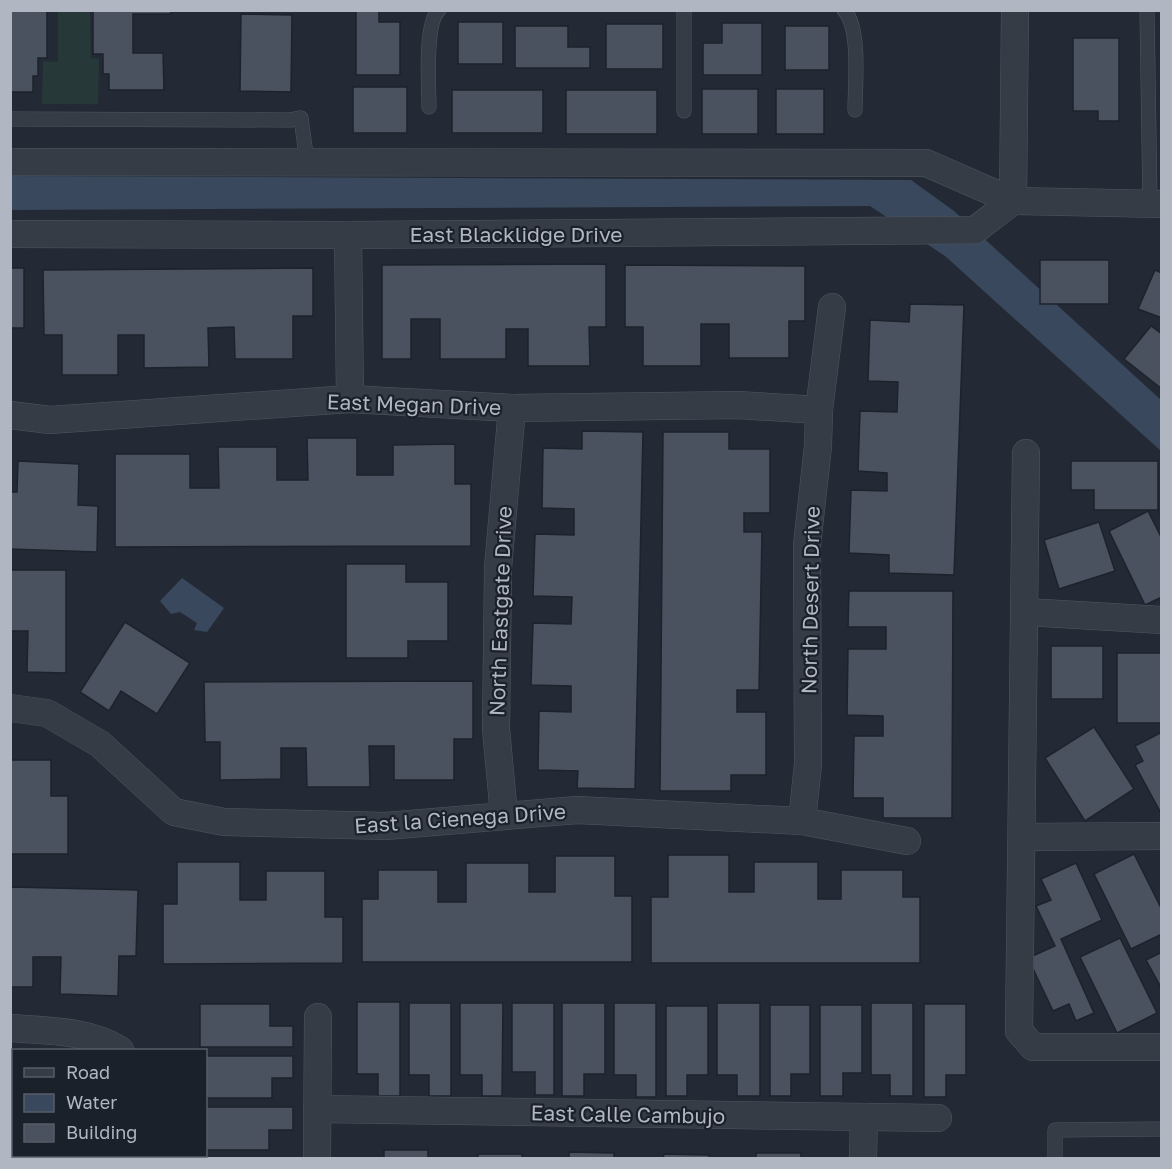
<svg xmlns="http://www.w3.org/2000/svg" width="1172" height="1169" viewBox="0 0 1172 1169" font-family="'Golos Text',sans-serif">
	<rect width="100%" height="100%" fill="#232a35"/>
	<!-- green -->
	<path fill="#273838" d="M58,11H90L91,58L99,59L98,104H42L43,61L58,62Z"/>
	<!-- water -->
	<g fill="#39485c">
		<path d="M10,176L911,180L954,211L1161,400V451L945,256L870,206L11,210Z"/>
		<path d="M182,578L224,608L207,632L194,630L197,623L180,612L171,614L160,601Z"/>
	</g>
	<!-- building -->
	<g fill="#49525e" stroke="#1d232c" stroke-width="1.5">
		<path d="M10,10H47V58H38V76H33V92H10Z"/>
		<path d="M93,10H171V14H133V53H163L164,90H109V74H103V54H93Z"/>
		<path d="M356,10H379V22H400V75H356Z"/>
		<path d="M241,14L292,15L291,92L240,91Z"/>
		<rect x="458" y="22" width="45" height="42"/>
		<path d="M722,23H762V75H703V43H722Z"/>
		<rect x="606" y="24" width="57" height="45"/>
		<path d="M515,26H568V47H590V68H515Z"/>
		<rect x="785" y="26" width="44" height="44"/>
		<path d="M1073,38H1119V121H1098V111H1073Z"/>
		<rect x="353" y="87" width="54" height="46"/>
		<rect x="702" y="89" width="56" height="45"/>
		<rect x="776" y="89" width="48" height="45"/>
		<rect x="452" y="90" width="91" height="43"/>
		<rect x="566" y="90" width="91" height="44"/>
		<rect x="1040" y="260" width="69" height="44"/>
		<path d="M606,264V327H589L590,366H528V329H506V359H440V319H411V359H382V265Z"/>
		<path d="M625,265L805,266V321H789V358H729V324H701V366H643V327H625Z"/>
		<rect x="10" y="268" width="14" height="60"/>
		<path d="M313,268V316H293V359H235L234,327L208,328L209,367L144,368V335H118V375H62V335H44L43,270Z"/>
		<path d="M1155,270L1162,273V318L1138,309Z"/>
		<path d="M910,304L964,305L954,575L889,573V555L849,553L851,490L887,491V473L858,471L860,411L897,412L898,382L868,381L870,320L909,322Z"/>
		<path d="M1151,326L1162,334V389L1124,359Z"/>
		<path d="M582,431L643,432L635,789L577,788L578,771L538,770L539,711L571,712V686L531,685L533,623L571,624L572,597L533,596L535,534L574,535V509L542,508L543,448L582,449Z"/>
		<path d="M663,432H729V449H770V513H744V532H762L759,690H737V712H766V775H731V791H660Z"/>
		<path d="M307,438H357V475H393V445L455,444V484H471V546L115,547V454H190V488H219L218,447H277V480H308Z"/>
		<path d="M18,461L79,464L78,505L98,506L97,552L10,549V492H17Z"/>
		<path d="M1071,461H1158V510H1094V490H1071Z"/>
		<path d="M1148,511L1162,539V597L1145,605L1109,531Z"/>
		<path d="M1099,522L1115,571L1059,589L1044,540Z"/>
		<path d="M346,564H406V582H448V641H408V658H346Z"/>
		<path d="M10,570H66V673L27,672L28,631H10Z"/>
		<path d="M849,591H953L952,818H883V798H853L854,736H883V716L847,715L848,649H886V627H848Z"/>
		<path d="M125,622L190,663L157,714L121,691L109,711L80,692Z"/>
		<rect x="1051" y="646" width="52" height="53"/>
		<rect x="1117" y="653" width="45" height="70"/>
		<path d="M473,681V739H454V780H394V746H369L370,787H307L306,748H281V779L220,780V742H205L204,682Z"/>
		<path d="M1094,727L1134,789L1085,821L1045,758Z"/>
		<path d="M1162,732V815L1135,765L1143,761L1135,746Z"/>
		<path d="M10,760H51V796H68V854H10Z"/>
		<path d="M1134,854L1162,910V934L1131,949L1094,874Z"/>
		<path d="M668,855H729V892H754V862H818V899H841V870H903V897H920V963H651V897H668Z"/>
		<path d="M555,856H615V896H632V962H362V899H378V870H438V902H466V863H529V892H555Z"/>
		<path d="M177,862H240V900H266V871H325V917H343V963L163,964V904H177Z"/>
		<path d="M1076,863L1102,920L1061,939L1094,1013L1076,1021L1069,1004L1053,1011L1028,958L1055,946L1036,906L1051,900L1041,879Z"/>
		<path d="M10,887L138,890L136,956H119L118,996L60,994L61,957H33V987H10Z"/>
		<path d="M1120,938L1157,1013L1117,1033L1080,957Z"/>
		<path d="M1162,952V989L1146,960Z"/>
		<path d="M357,1002H400V1096H378V1074H357Z"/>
		<path d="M409,1003H451V1096H429V1075H409Z"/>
		<path d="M460,1003H503L502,1096H482V1075H460Z"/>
		<path d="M512,1003H554V1095H535V1072H512Z"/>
		<path d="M562,1003H605V1074H584V1096H562Z"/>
		<path d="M614,1003H656V1097H636V1075H614Z"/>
		<path d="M717,1003H760V1096H737V1075H717Z"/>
		<path d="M871,1003H913V1096H890V1075H871Z"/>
		<path d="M200,1004H270V1026H293V1047H200Z"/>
		<path d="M924,1004H966V1075H946V1097H924Z"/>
		<path d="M770,1005H810V1074H791V1096H770Z"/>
		<path d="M820,1005H862V1073H843V1096H820Z"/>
		<path d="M666,1006H708V1075H687V1096H666Z"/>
		<path d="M206,1056H293V1078H272V1098H206Z"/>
		<path d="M10,1075H14V1156H117V1158H10Z"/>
		<path d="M206,1107H293V1130H269V1150H206Z"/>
		<rect x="384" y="1150" width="44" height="8"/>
		<path d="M569,1152L614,1153V1158H569Z"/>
		<rect x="756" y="1153" width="45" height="5"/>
		<rect x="478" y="1154" width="44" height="4"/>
		<path d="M664,1154L709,1155V1158H663Z"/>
	</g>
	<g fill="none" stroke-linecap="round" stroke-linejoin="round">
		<!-- lane casing -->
		<g stroke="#505760" stroke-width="15">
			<g id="lane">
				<path d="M844,10C861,28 855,85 855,110"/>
				<path d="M1147,10L1150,204"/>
				<path d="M429,107C429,87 424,23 439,10"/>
				<path d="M684,111V10"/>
				<path d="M10,119L290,120L301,118L307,162"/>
				<path d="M1055,1158V1130L1162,1129"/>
			</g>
		</g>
		<!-- street casing -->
		<g stroke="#505760" stroke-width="28">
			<g id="street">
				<path d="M10,162L926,163L1013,201L1162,204"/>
				<path d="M1013,201L1015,10"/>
				<path d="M10,234L348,235L975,230L1013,201"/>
				<path d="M348,235L350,399"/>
				<path d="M10,415L50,420L350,399L512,408L738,405L819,410"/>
				<path d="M1026,453L1019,1031L1033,1047H1162"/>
				<path d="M1026,612L1162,620"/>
				<path d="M10,708L47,713L100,744L174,812L224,822L386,826L577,810L802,821L907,841"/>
				<path d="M504,815L496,729L498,568L512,408"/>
				<path d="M802,821L808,764L807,545L818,446L819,410L832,307"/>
				<path d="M1022,837L1162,836"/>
				<path d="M10,1028C48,1031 88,1030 120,1050"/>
				<path d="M317,1109L938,1118"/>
				<path d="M145,1158V1156"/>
				<path d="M317,1158L318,1017"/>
				<path d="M863,1158L864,1117"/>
			</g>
		</g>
		<!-- lane -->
		<use href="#lane" stroke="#363c45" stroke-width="14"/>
		<!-- street -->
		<use href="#street" stroke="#363c45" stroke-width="27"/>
	</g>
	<g text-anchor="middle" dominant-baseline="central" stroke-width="4.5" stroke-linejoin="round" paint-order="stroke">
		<!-- street labels -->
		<g font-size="21" fill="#b0b7c2" stroke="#1b212a">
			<text x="516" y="234">East Blacklidge Drive</text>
			<text transform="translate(414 404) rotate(2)">East Megan Drive</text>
			<text transform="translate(810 600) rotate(-89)">North Desert Drive</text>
			<text transform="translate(500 611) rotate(-88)">North Eastgate Drive</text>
			<text transform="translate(460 818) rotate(-4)">East la Cienega Drive</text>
			<text transform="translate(628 1114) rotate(1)">East Calle Cambujo</text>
		</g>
	</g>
	<!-- border -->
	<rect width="1172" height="1169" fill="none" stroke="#b0b7c2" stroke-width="24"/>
	<!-- legend -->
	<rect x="12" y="1049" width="195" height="108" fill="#1b212a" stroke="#575d67" stroke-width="1.5"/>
	<rect x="24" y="1068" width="30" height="9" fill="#363c45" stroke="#575d67" stroke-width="1.5"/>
	<text x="66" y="1079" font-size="18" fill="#b0b7c2">Road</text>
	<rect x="24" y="1094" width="30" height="18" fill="#39485c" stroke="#575d67" stroke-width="1.5"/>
	<text x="66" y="1109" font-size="18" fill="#b0b7c2">Water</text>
	<rect x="24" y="1124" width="30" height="18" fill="#49525e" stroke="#575d67" stroke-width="1.5"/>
	<text x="66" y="1139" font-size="18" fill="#b0b7c2">Building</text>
</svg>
